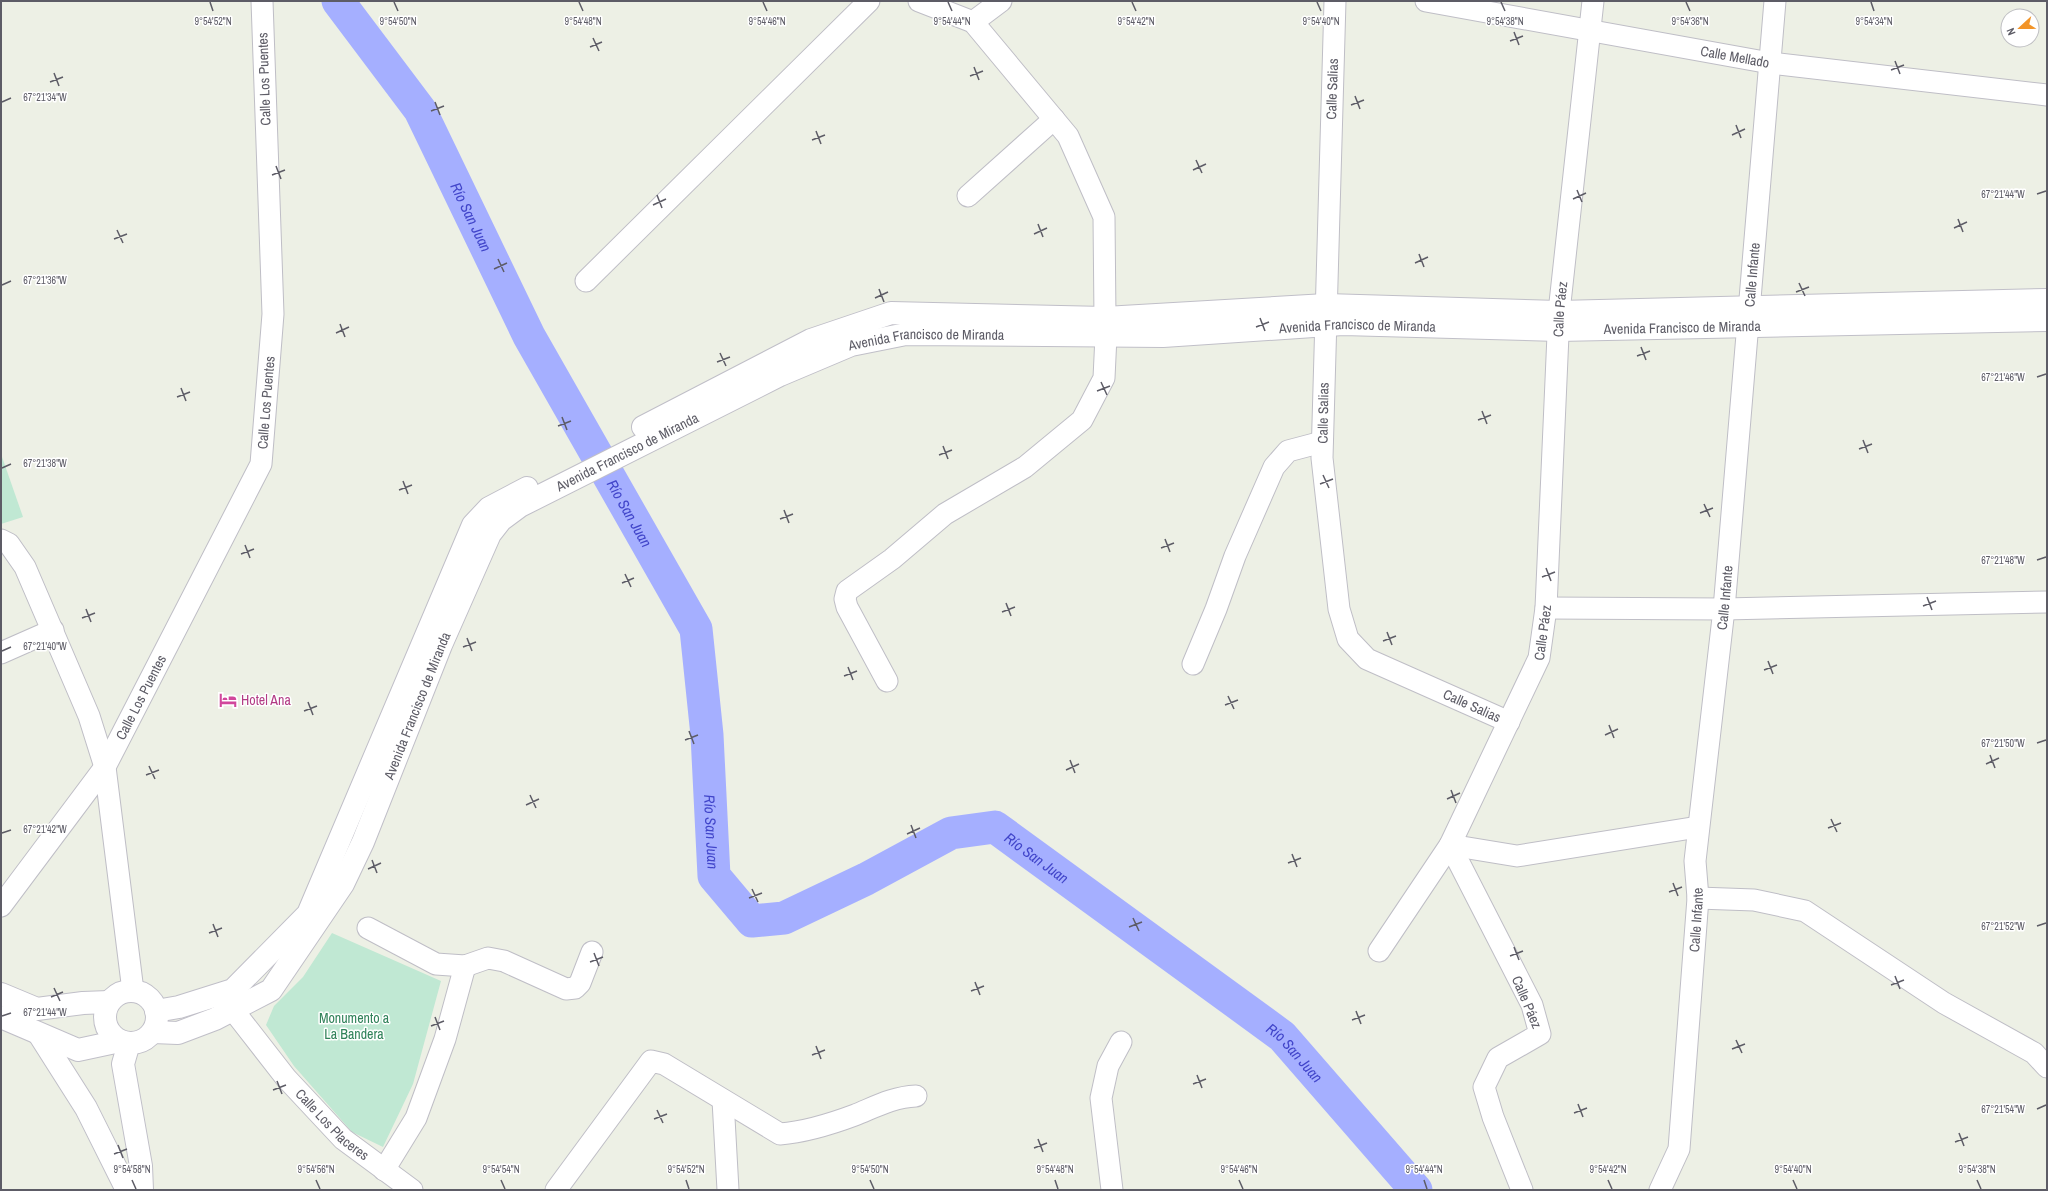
<svg xmlns="http://www.w3.org/2000/svg" width="2048" height="1191" viewBox="0 0 2048 1191" font-family="'Archivo Narrow',sans-serif">
	<rect width="100%" height="100%" fill="#edf0e5"/>
	<!-- green -->
	<g fill="#c0e8d3">
		<path d="M1,454L23,517L1,524Z"/>
		<path d="M332,933L441,981L413,1084L383,1147L352,1132L294,1066L266,1025L274,1006L303,977Z"/>
	</g>
	<g fill="none" stroke-linecap="round" stroke-linejoin="round">
		<!-- river -->
		<path stroke="#a5afff" stroke-width="33" id="s1" d="M338,1L420,110L529,336L696,629L707,735L714,876L752,921L784,918L866,879L951,833L995,827L1282,1036L1416,1190"/>
		<!-- street casing -->
		<g stroke="#bfbec6" stroke-width="23">
			<g id="street">
				<path d="M919,1L973,22L1068,136L1104,217L1105,318"/>
				<path id="s2" d="M1335,1L1322,458L1339,609L1348,639L1367,659L1509,722"/>
				<path id="s3" d="M1426,1L1770,63L2047,95"/>
				<path d="M973,22L1001,1"/>
				<path d="M968,196L1054,119"/>
				<path d="M586,281L869,1"/>
				<path d="M1,540L9,544L25,567L89,716L105,767L133,991"/>
				<path d="M1546,608L1724,609L2047,602"/>
				<path d="M1,653L53,630"/>
				<path d="M1193,664L1216,609L1235,556L1274,467L1288,451L1322,442"/>
				<path d="M887,681L847,607L845,599L847,591L892,559L945,514L1025,467L1082,420L1104,378L1106,336"/>
				<path d="M1698,898L1754,900L1805,911L1944,1003L2034,1053L2047,1067"/>
				<path id="s4" d="M1,906L105,767L261,464L273,314L262,1"/>
				<path d="M368,928L436,964L465,966L488,958L504,961L566,989L575,988L580,983L592,952"/>
				<path d="M1379,951L1450,845L1517,856L1698,827"/>
				<path id="s5" d="M233,1010L286,1078L343,1139L412,1190"/>
				<path d="M723,1100L728,1190"/>
				<path d="M384,1170L416,1118L445,1039L465,966"/>
				<path d="M556,1190L651,1061L664,1064L780,1134C806,1132 831,1124 855,1115C875,1107 893,1097 916,1096"/>
				<path d="M1112,1190L1101,1098L1108,1066L1121,1042"/>
				<path id="s6" d="M1522,1190L1493,1117L1484,1087L1498,1058L1540,1034L1532,1005L1450,845L1539,658L1546,608L1559,312L1593,1"/>
				<path id="s7" d="M1660,1190L1679,1149L1698,898L1695,861L1724,609L1775,1"/>
			</g>
		</g>
		<!-- secondary casing -->
		<g stroke="#c0bfc8" stroke-width="24">
			<g id="secondary">
				<path d="M643,427L811,340L891,313L1105,318L1326,305L1559,312L2047,300"/>
				<circle cx="131" cy="1017" r="26"/>
				<path d="M1,994L37,1009L83,1003L109,1002"/>
				<path d="M156,1011L179,1007L233,990L308,914L473,525L489,508L527,488"/>
				<path d="M1,1017L78,1050L120,1041"/>
				<path id="s8" d="M153,1032L178,1033L215,1019L271,990L343,884L363,842L441,645L490,534L501,520L520,506L780,375L851,345L906,334L1163,336L1343,324L1558,330L2047,320"/>
				<path d="M39,1034L86,1108L127,1190"/>
				<path d="M129,1043L123,1064L141,1166L142,1190"/>
			</g>
		</g>
		<!-- street -->
		<use href="#street" stroke="#fff" stroke-width="21"/>
		<!-- secondary -->
		<use href="#secondary" stroke="#fff" stroke-width="22"/>
	</g>
	<!-- ticks -->
	<path fill="none" stroke="#5d5c66" stroke-width="1.5" d="M210,2L213,11M394,2L398,11M579,2L583,11M763,2L767,11M948,2L952,11M1132,2L1136,11M1317,2L1321,11M1501,2L1505,11M1686,2L1690,11M1871,2L1874,11M1514,32L1519,45M593,38L599,51M1510,41L1523,36M590,47L602,42M1895,61L1900,74M974,67L979,80M1891,70L1904,65M54,73L59,86M970,76L983,71M50,82L63,77M1355,96L1360,109M2,102L11,98M435,102L440,115M1351,105L1364,100M431,111L444,106M1736,125L1741,138M816,131L821,144M1732,135L1745,129M812,140L825,135M1196,160L1202,173M276,166L281,179M1193,170L1206,164M272,175L285,170M1577,190L1582,202M2037,194L2046,191M657,195L662,208M1573,199L1586,193M653,205L666,199M1958,219L1963,232M1038,224L1043,237M1954,228L1967,222M117,230L123,243M1034,234L1047,228M114,239L127,234M1419,254L1424,267M498,259L504,272M1415,263L1428,257M494,269L507,263M1799,283L1805,296M2,285L11,281M879,289L884,302M1796,292L1809,287M875,298L888,292M1260,318L1265,331M340,324L345,337M1256,327L1269,322M336,333L349,327M1641,347L1646,360M720,353L726,366M1637,356L1650,351M717,362L730,357M2037,377L2046,374M1101,382L1107,395M181,388L186,401M1097,391L1110,386M177,397L190,392M1482,411L1487,424M562,417L567,430M1478,420L1491,415M558,426L571,421M1863,440L1868,453M943,446L948,459M1859,449L1872,444M939,455L952,450M2,468L11,464M1323,475L1329,488M403,481L408,494M1320,484L1333,479M399,490L412,485M1704,504L1710,517M784,510L789,523M1700,513L1713,508M780,519L793,514M1165,539L1170,552M245,545L250,558M1161,548L1174,543M241,554L254,549M2037,560L2046,557M1546,568L1551,581M625,574L631,587M1542,577L1555,572M622,583L634,578M1927,597L1932,610M1006,603L1011,616M1923,606L1936,601M86,609L91,622M1002,612L1015,607M82,618L95,613M1387,632L1392,645M467,638L472,651M1383,641L1396,636M463,647L476,642M2,651L11,647M1768,661L1773,674M848,667L853,680M1764,670L1777,665M844,676L857,671M1228,696L1234,709M308,702L313,715M1225,705L1238,700M304,711L317,706M1609,725L1614,738M689,731L694,744M1605,735L1618,729M685,740L698,735M2037,743L2046,740M1990,755L1995,768M1070,760L1075,773M1986,764L1999,758M149,766L155,779M1066,770L1079,764M146,775L159,770M1451,790L1456,803M530,795L536,808M1447,799L1460,793M526,805L539,799M1831,819L1837,832M911,825L916,838M1828,828L1841,823M2,833L11,830M907,834L920,828M1292,854L1297,867M372,860L377,873M1288,863L1301,858M368,869L381,863M1673,883L1678,896M752,889L758,902M1669,892L1682,887M749,898L762,893M1133,918L1139,931M213,924L218,937M2037,926L2046,923M1129,927L1142,922M209,933L222,928M1514,947L1519,960M594,953L599,966M1510,956L1523,951M590,962L603,957M1895,976L1900,989M975,982L980,995M1891,985L1904,980M54,988L60,1001M971,991L984,986M51,997L63,992M1356,1011L1361,1024M2,1016L11,1013M435,1017L440,1030M1352,1020L1365,1015M431,1026L444,1021M1736,1040L1742,1053M816,1046L821,1059M1732,1049L1745,1044M812,1055L825,1050M1197,1075L1202,1088M277,1081L282,1094M1193,1084L1206,1079M273,1090L286,1085M1578,1104L1583,1117M2037,1109L2046,1105M657,1110L663,1123M1574,1113L1587,1108M654,1119L667,1114M1959,1133L1964,1146M1038,1139L1043,1152M1955,1142L1968,1137M118,1145L123,1158M1034,1148L1047,1143M114,1154L127,1149M132,1180L136,1189M316,1180L320,1189M501,1180L505,1189M686,1180L689,1189M870,1180L874,1189M1055,1180L1058,1189M1239,1180L1243,1189M1424,1180L1427,1189M1608,1180L1612,1189M1793,1180L1797,1189M1977,1180L1981,1189"/>
	<!-- icons -->
	<defs>
		<g id="hotel-bare" transform="scale(1.38)"><path d="M-6-4.5h1.5V1H6V5H4.5V3h-9V5H-6ZM-4 0a1.8 1.8 0 1 1 3.6 0ZM.5 0V-2.5h3Q6-2.5 6 0Z" fill="#d1479c" stroke="#fff" stroke-width="2.5" paint-order="stroke"/></g>
	</defs>
	<g fill-rule="evenodd">
		<use href="#hotel-bare" x="228" y="700"/>
	</g>
	<g text-anchor="middle" dominant-baseline="central" stroke-width="3" stroke-linejoin="round" paint-order="stroke">
		<!-- street labels -->
		<g font-size="14" fill="#5d5c66" stroke="#fff">
			<text stroke="none"><textPath href="#s3" startOffset="314">Calle Mellado</textPath></text>
			<text transform="translate(264 79) rotate(-92)">Calle Los Puentes</text>
			<text transform="translate(1332 89) rotate(-88)">Calle Salias</text>
			<text stroke="none"><textPath href="#s7" startOffset="923">Calle Infante</textPath></text>
			<text stroke="none"><textPath href="#s6" startOffset="957">Calle Páez</textPath></text>
			<text stroke="none"><textPath href="#s8" startOffset="1878">Avenida Francisco de Miranda</textPath></text>
			<text stroke="none"><textPath href="#s8" startOffset="1553">Avenida Francisco de Miranda</textPath></text>
			<text stroke="none"><textPath href="#s8" startOffset="1121">Avenida Francisco de Miranda</textPath></text>
			<text stroke="none"><textPath href="#s4" startOffset="576">Calle Los Puentes</textPath></text>
			<text transform="translate(1323 413) rotate(-89)">Calle Salias</text>
			<text stroke="none"><textPath href="#s8" startOffset="797">Avenida Francisco de Miranda</textPath></text>
			<text stroke="none"><textPath href="#s7" startOffset="599">Calle Infante</textPath></text>
			<text stroke="none"><textPath href="#s6" startOffset="633">Calle Páez</textPath></text>
			<text stroke="none"><textPath href="#s4" startOffset="252">Calle Los Puentes</textPath></text>
			<text stroke="none"><textPath href="#s8" startOffset="449">Avenida Francisco de Miranda</textPath></text>
			<text stroke="none"><textPath href="#s2" startOffset="783">Calle Salias</textPath></text>
			<text stroke="none"><textPath href="#s7" startOffset="275">Calle Infante</textPath></text>
			<text transform="translate(1527 1002) rotate(67)">Calle Páez</text>
			<text stroke="none"><textPath href="#s5" startOffset="152">Calle Los Placeres</textPath></text>
		</g>
		<!-- hotel labels -->
		<g font-size="14" fill="#b23c85" stroke="#fff" text-anchor="start">
			<text x="241" y="700">Hotel Ana</text>
		</g>
		<!-- park labels -->
		<g font-size="14" fill="#308259" stroke="#fff">
			<text x="354" y="1018">Monumento a<tspan x="354" dy="16">La Bandera</tspan></text>
		</g>
		<!-- water labels -->
		<g font-size="15" font-style="italic" fill="#4145ca" stroke="#fff">
			<text stroke="none"><textPath href="#s1" startOffset="255">Río San Juan</textPath></text>
			<text stroke="none"><textPath href="#s1" startOffset="591">Río San Juan</textPath></text>
			<text stroke="none"><textPath href="#s1" startOffset="928">Río San Juan</textPath></text>
			<text stroke="none"><textPath href="#s1" startOffset="1347">Río San Juan</textPath></text>
			<text stroke="none"><textPath href="#s1" startOffset="1671">Río San Juan</textPath></text>
		</g>
	</g>
	<g font-size="10" text-anchor="middle" fill="#5d5c66" stroke="#fff" stroke-width="3" stroke-linejoin="round" paint-order="stroke">
		<text x="213" y="25">9°54'52"N</text>
		<text x="398" y="25">9°54'50"N</text>
		<text x="583" y="25">9°54'48"N</text>
		<text x="767" y="25">9°54'46"N</text>
		<text x="952" y="25">9°54'44"N</text>
		<text x="1136" y="25">9°54'42"N</text>
		<text x="1321" y="25">9°54'40"N</text>
		<text x="1505" y="25">9°54'38"N</text>
		<text x="1690" y="25">9°54'36"N</text>
		<text x="1874" y="25">9°54'34"N</text>
		<text x="45" y="101">67°21'34"W</text>
		<text x="2003" y="198">67°21'44"W</text>
		<text x="45" y="284">67°21'36"W</text>
		<text x="2003" y="381">67°21'46"W</text>
		<text x="45" y="467">67°21'38"W</text>
		<text x="2003" y="564">67°21'48"W</text>
		<text x="45" y="650">67°21'40"W</text>
		<text x="2003" y="747">67°21'50"W</text>
		<text x="45" y="833">67°21'42"W</text>
		<text x="2003" y="930">67°21'52"W</text>
		<text x="45" y="1016">67°21'44"W</text>
		<text x="2003" y="1113">67°21'54"W</text>
		<text x="132" y="1173">9°54'58"N</text>
		<text x="316" y="1173">9°54'56"N</text>
		<text x="501" y="1173">9°54'54"N</text>
		<text x="686" y="1173">9°54'52"N</text>
		<text x="870" y="1173">9°54'50"N</text>
		<text x="1055" y="1173">9°54'48"N</text>
		<text x="1239" y="1173">9°54'46"N</text>
		<text x="1424" y="1173">9°54'44"N</text>
		<text x="1608" y="1173">9°54'42"N</text>
		<text x="1793" y="1173">9°54'40"N</text>
		<text x="1977" y="1173">9°54'38"N</text>
	</g>
	<!-- border -->
	<rect width="2048" height="1191" fill="none" stroke="#5d5c66" stroke-width="4"/>
	<!-- north arrow -->
	<g transform="translate(2020 28) rotate(248)"><circle r="19" fill="#ffffff" stroke="#bebec2"/>
	<path d="M0-3L7 15L0 10L-7 15Z" fill="#f29428"/>
	<text y="-6" font-size="11" font-weight="bold" text-anchor="middle" fill="#5d5c66">N</text>
	</g>
</svg>
